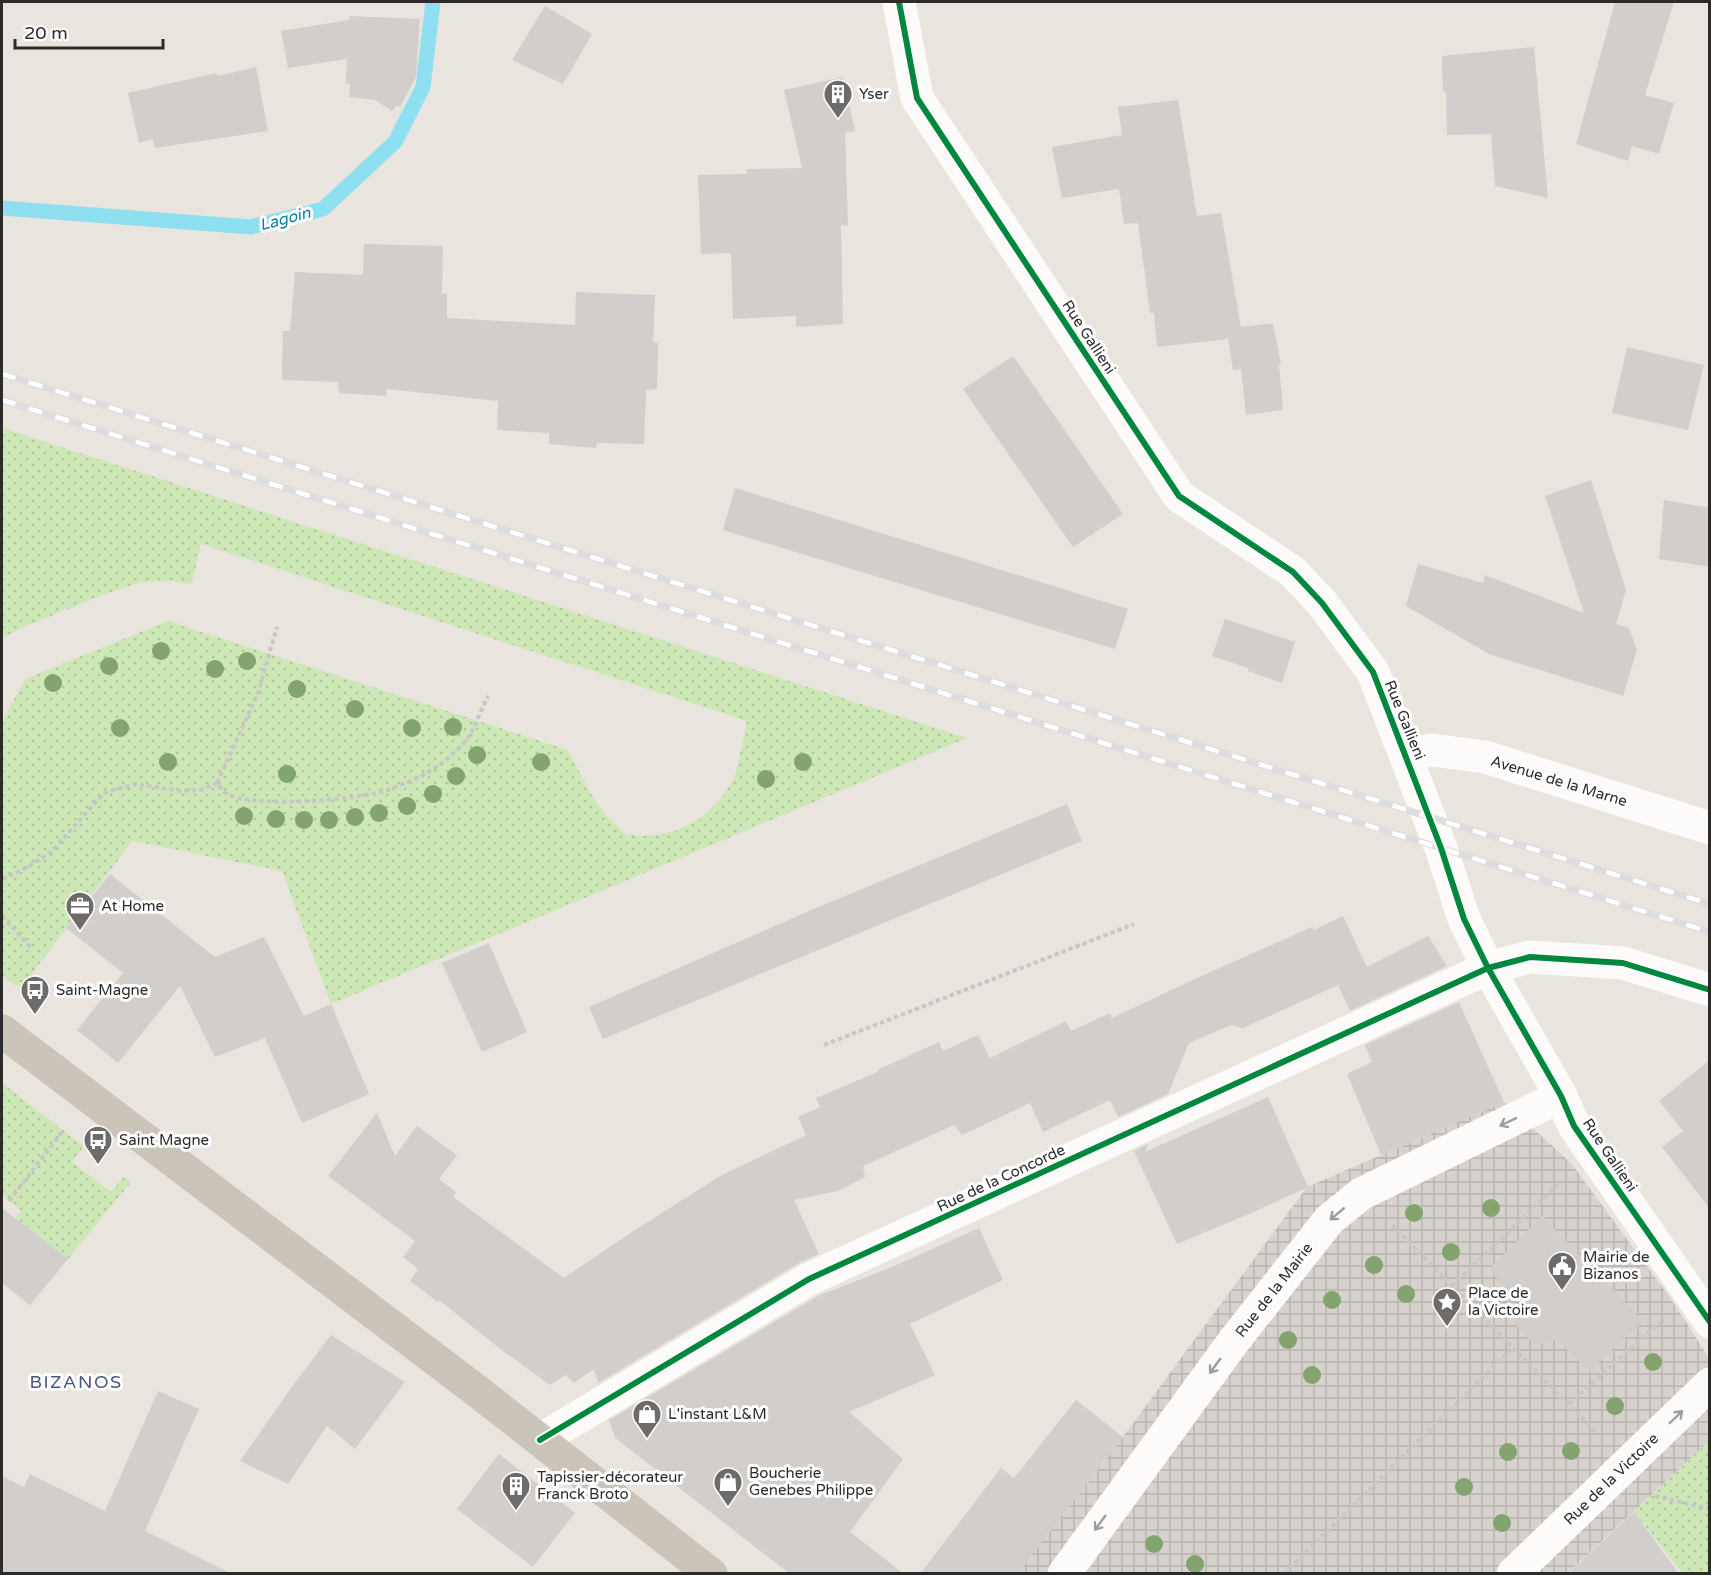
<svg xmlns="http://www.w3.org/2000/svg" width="1711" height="1575" viewBox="0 0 1711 1575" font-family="'Varela Round',sans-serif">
	<defs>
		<pattern id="grass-dots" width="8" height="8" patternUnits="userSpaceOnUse" patternTransform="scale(1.5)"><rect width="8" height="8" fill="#cee7b6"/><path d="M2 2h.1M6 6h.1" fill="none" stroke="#b1c69d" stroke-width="1.8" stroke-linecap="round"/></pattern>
		<pattern id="plaza-grid" width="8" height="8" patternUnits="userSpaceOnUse" patternTransform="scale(1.5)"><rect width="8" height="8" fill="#d8d2ce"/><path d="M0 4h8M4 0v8" fill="none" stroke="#bab4b1"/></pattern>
	</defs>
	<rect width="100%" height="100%" fill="#eae4df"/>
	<!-- grass -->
	<g fill="url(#grass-dots)">
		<path d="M2,428L967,738L331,1004L282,871L132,841C96,891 57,939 21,989L2,975V722L25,679L170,620L183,626L568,750L591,794L604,813L624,833L638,836L656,835L675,831L701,818L720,800L735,777L747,721L201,544L192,584L170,581L142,582L113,591L26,626L2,638Z"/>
		<path d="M2,1083L84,1146L72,1162L111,1192L124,1177L131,1182L68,1259L15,1218L21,1210L2,1195Z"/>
		<path d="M1709,1441V1573H1682L1634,1512Z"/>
	</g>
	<!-- plaza -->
	<path fill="url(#plaza-grid)" d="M1504,1102L1571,1163L1671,1299L1709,1358V1441L1568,1573L1017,1574L1123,1437L1307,1187Z"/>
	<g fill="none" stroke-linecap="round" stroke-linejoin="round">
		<!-- stream -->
		<path stroke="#8ee0f0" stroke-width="15" d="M2,208L251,227L323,209L395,142L423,87L433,2"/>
	</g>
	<!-- building -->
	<g fill="#d2cecb">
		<path d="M1615,2H1674L1645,95L1674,103L1659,154L1632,146L1628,161L1576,144Z"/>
		<path d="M545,6L592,34L563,84L512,60Z"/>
		<path d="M349,16L420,19L416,77L400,107L397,105L392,111L375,100L349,97L350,84L346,83L347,59L288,68L281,31L349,20Z"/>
		<path d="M1534,47L1548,198L1495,186L1491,134L1447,135L1446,92L1443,91L1442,56Z"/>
		<path d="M256,67L268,131L155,148L153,139L139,143L128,93L216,73L218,76Z"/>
		<path d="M843,77L855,131L845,133L848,226L841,225L843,324L796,327V316L733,319L731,253L701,254L698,175L747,174V169L802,168L784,90Z"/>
		<path d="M1178,100L1197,216L1221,213L1241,327L1273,323L1281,365H1279L1283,410L1246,415L1241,369L1233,370L1228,339L1157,347L1154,313H1150L1138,223L1124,224L1119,189L1062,198L1052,147L1122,135L1118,107Z"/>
		<path d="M364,244L443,246L442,294L447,293V318L575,325L576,292L655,295L653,342L658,343L657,389L646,390L644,444L597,443L596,448L549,444V433L497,430L498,401L387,389L386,396L339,393L338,382L282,380L283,331H290L295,272L363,275Z"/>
		<path d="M1627,347L1704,365L1688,430L1612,413Z"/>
		<path d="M1013,356L1123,514L1073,547L963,389Z"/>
		<path d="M1591,480L1626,590L1616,624L1629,628L1637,650L1623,696L1489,654L1406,606L1418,564L1483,583L1485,575L1584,613L1545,496Z"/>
		<path d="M735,488L1128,609L1115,649L723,530Z"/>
		<path d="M1664,500L1710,508V567L1659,559Z"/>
		<path d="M1225,619L1295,642L1282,683L1248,671V668L1212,656Z"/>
		<path d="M1067,804L1082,841L603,1039L589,1007L809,911Z"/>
		<path d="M110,874L215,957L264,937L304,1016L331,1004L369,1094L302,1123L265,1038L215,1057L180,986L118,1063L77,1030L123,973L66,928Z"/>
		<path d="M1343,916L1367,967L1428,936L1447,966L1350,1011L1338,985L1243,1028L1231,1025L1189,1043L1168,1094L1118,1117L1110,1100L1043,1132L1030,1103L962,1135L954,1125L863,1166L865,1177L838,1191L794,1200L819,1254L799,1263L598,1383L594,1369L574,1383L566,1375L550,1385L499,1348L439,1300L438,1302L410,1281L418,1269L403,1257L415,1241L328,1176L377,1113L395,1156L417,1126L457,1155L439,1179L456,1192L453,1197L564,1278L629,1234L720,1176L806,1135L798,1117L820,1107L816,1098L878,1072L877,1070L939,1042L943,1051L978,1035L990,1058L1066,1021L1071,1031L1110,1013L1112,1018L1197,978L1312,927L1314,930Z"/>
		<path d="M489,943L527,1032L482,1052L442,963Z"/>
		<path d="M1459,1002L1504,1102L1381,1155L1347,1074L1372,1062L1365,1045Z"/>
		<path d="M1710,1060V1209L1662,1147L1683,1131L1659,1101Z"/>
		<path d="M1268,1097L1308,1187L1249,1214L1177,1244L1134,1151L1148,1144L1145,1152Z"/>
		<path d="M2,1208L68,1259L30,1305L2,1283Z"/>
		<path d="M1542,1216L1643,1321L1589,1372L1557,1340L1535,1346L1516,1325L1519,1300L1489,1269Z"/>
		<path d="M979,1228L1003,1280L910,1324L935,1375L849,1412L903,1459L850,1532L904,1574H790L615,1438L609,1420L818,1296L887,1269Z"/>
		<path d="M331,1335L405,1382L355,1449L327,1426L288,1484L240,1461L294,1384Z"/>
		<path d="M158,1391L199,1409L145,1531L232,1574H2V1476L24,1487L30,1474L105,1511Z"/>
		<path d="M1076,1400L1123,1437L1017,1574H920L1001,1468L1014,1478Z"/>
		<path d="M499,1454L575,1513L533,1567L457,1509Z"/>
		<path d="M1634,1512L1679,1574H1568Z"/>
	</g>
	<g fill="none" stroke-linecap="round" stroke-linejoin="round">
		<!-- path -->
		<g stroke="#c8c7c7" stroke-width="4" stroke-dasharray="4.5 3" stroke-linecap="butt">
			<path d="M217,783L258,693L277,627"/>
			<path d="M2,879L28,867L51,852L104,793L135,784L181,791L201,790L217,783C220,787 224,793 229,795C260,808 352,800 384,791C404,785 425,775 442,763C452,755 464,745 471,733C477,722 482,708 488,696"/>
			<path d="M2,916L32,949"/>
			<path d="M824,1045L1134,924"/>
			<path d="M9,1201L63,1131"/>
			<path d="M1392,1225L1597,1433"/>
			<path d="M1452,1286L1560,1182"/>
			<path d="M1569,1404L1660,1322"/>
			<path d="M1655,1496L1710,1509"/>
			<path d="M1284,1574L1513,1347"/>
		</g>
		<!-- minor -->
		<g stroke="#fcfbfa" stroke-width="33">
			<path d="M899,2L917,98L1179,496L1293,572L1322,603L1373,672L1441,848L1464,919L1488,968L1561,1096L1574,1126L1710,1322"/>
			<path d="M1406,755L1431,750L1485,757L1710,828"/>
			<path d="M540,1440L809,1279L1488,968L1530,957L1623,963L1710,990"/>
			<path d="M1064,1574L1233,1342L1329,1220L1361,1194L1561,1096"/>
			<path d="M1513,1574L1710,1384"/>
		</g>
		<!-- major -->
		<path stroke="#cbc5b9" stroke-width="33" d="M2,1031L477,1391L711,1574"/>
		<!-- rail casing -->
		<g stroke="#dddddf" stroke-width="7">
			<g id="rail">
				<path d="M2,374L1710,904"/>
				<path d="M2,400L1710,932"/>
			</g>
		</g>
		<!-- rail -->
		<use href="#rail" stroke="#fff" stroke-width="4.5" stroke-dasharray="14" stroke-linecap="butt"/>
		<!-- cycleway casing -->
		<g stroke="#fff" stroke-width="10">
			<g id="cycleway">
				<path d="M899,2L917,98L1179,496L1293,572L1322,603L1373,672L1441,848L1464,919L1488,968L1561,1096L1574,1126L1710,1322"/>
				<path d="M540,1440L809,1279L1488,968L1530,957L1623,963L1710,990"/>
			</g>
		</g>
		<!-- cycleway -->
		<use href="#cycleway" stroke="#00873e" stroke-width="6"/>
	</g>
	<!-- trees -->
	<g fill="#83a36f">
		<circle cx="161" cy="651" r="9"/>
		<circle cx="247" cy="661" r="9"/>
		<circle cx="109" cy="666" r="9"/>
		<circle cx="215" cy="669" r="9"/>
		<circle cx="53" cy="683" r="9"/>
		<circle cx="297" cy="689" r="9"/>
		<circle cx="355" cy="709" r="9"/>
		<circle cx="453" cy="727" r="9"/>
		<circle cx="120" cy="728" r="9"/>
		<circle cx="412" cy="728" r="9"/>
		<circle cx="477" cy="755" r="9"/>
		<circle cx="168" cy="762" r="9"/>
		<circle cx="541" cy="762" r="9"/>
		<circle cx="803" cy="762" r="9"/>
		<circle cx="287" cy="774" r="9"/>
		<circle cx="456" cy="776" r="9"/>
		<circle cx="766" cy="779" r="9"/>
		<circle cx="433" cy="794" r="9"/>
		<circle cx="407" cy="806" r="9"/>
		<circle cx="379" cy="813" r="9"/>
		<circle cx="244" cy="816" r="9"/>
		<circle cx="355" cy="817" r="9"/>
		<circle cx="276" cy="819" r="9"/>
		<circle cx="304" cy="820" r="9"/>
		<circle cx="329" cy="820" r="9"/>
		<circle cx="1491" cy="1208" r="9"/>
		<circle cx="1414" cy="1213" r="9"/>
		<circle cx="1451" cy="1252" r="9"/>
		<circle cx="1374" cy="1265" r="9"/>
		<circle cx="1406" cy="1294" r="9"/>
		<circle cx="1332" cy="1300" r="9"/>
		<circle cx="1288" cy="1340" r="9"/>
		<circle cx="1653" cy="1362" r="9"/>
		<circle cx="1312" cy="1375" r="9"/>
		<circle cx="1615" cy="1406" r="9"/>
		<circle cx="1571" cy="1451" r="9"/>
		<circle cx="1508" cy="1452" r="9"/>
		<circle cx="1464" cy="1487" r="9"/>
		<circle cx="1502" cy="1523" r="9"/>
		<circle cx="1154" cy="1544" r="9"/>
		<circle cx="1195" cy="1564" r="9"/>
	</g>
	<!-- one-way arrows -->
	<defs><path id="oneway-shaft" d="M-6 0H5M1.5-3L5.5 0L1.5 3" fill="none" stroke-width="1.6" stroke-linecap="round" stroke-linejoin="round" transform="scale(1.5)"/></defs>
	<g stroke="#9e9d9d">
		<use href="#oneway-shaft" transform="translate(1508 1122) rotate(154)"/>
		<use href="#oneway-shaft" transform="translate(1337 1214) rotate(140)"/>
		<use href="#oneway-shaft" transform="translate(1215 1366) rotate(126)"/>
		<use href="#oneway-shaft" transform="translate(1676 1417) rotate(-44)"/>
		<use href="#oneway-shaft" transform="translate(1100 1523) rotate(126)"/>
	</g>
	<!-- icons -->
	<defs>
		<g id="building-pin" transform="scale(1.5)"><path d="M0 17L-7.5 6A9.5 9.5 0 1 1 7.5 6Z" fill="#6e6c6a" stroke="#fff"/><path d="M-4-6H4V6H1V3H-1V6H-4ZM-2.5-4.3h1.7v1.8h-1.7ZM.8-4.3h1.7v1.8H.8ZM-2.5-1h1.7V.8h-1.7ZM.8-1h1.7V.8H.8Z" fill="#fff"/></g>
		<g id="office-pin" transform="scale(1.5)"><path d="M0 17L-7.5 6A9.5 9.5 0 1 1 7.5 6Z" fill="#6e6c6a" stroke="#fff"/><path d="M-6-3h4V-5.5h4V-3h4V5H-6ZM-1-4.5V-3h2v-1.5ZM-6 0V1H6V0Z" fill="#fff"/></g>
		<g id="bus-pin" transform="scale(1.5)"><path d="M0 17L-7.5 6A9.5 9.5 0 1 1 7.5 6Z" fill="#6e6c6a" stroke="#fff"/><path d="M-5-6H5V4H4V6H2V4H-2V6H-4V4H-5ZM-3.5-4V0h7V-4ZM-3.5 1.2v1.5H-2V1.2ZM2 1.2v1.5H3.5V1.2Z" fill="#fff"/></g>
		<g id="civic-pin" transform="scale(1.5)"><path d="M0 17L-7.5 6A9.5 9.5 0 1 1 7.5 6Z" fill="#6e6c6a" stroke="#fff"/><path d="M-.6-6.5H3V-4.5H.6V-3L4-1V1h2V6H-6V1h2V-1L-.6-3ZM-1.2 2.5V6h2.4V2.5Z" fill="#fff"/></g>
		<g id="sight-pin" transform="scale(1.5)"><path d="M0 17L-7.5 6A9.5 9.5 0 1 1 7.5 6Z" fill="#6e6c6a" stroke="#fff"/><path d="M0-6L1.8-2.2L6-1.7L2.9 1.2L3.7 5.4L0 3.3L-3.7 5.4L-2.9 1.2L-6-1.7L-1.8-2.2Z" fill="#fff"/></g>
		<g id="shop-pin" transform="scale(1.5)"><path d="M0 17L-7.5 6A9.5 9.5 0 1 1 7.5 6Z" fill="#6e6c6a" stroke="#fff"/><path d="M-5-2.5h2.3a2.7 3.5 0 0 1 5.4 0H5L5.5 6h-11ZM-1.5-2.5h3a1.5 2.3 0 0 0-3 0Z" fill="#fff"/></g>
	</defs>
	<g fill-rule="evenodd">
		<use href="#building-pin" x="838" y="94"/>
		<use href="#office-pin" x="80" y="906"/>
		<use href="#bus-pin" x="35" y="990"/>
		<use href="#bus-pin" x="98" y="1140"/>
		<use href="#civic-pin" x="1562" y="1266"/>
		<use href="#sight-pin" x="1447" y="1302"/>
		<use href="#shop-pin" x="647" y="1414"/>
		<use href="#shop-pin" x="728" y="1482"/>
		<use href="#building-pin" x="516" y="1486"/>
	</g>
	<g text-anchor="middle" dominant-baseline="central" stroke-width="6" stroke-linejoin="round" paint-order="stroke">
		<!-- poi labels -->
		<g font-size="15" fill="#2b2b2b" stroke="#fff" text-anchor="start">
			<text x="859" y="94">Yser</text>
			<text x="101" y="906">At Home</text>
			<text x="56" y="990">Saint-Magne</text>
			<text x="119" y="1140">Saint Magne</text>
			<text x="1583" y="1257">Mairie de<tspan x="1583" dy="17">Bizanos</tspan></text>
			<text x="1468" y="1293">Place de<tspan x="1468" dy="17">la Victoire</tspan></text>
			<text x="668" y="1414">L'instant L&amp;M</text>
			<text x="749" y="1473">Boucherie<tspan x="749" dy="17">Genebes Philippe</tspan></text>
			<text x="537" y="1477">Tapissier-décorateur<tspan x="537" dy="17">Franck Broto</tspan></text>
		</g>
		<!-- street labels -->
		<g font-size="15" fill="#2b2b2b" stroke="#fff">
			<text transform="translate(1089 337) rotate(57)">Rue Gallieni</text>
			<text transform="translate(1405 720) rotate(68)">Rue Gallieni</text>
			<text transform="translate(1559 781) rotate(17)">Avenue de la Marne</text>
			<text transform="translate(1610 1155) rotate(56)">Rue Gallieni</text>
			<text transform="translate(1001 1178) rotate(-25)">Rue de la Concorde</text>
			<text transform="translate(1274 1290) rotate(-52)">Rue de la Mairie</text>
			<text transform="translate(1611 1479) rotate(-44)">Rue de la Victoire</text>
		</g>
		<!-- water labels -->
		<g font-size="16" font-style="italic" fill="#037da7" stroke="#fff">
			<text transform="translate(285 219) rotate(-15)">Lagoin</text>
		</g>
		<!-- quarter labels -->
		<g font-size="18" letter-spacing="1.5" fill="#47567f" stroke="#fff">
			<text x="76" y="1382">BIZANOS</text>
		</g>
	</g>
	<!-- border -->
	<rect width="1711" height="1575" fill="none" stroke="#2b2b2b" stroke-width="6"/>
	<!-- scale -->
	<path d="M15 39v9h148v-9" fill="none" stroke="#2b2b2b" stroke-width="3"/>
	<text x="24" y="39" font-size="18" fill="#2b2b2b" stroke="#ffffff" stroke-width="4.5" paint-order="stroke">20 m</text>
</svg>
